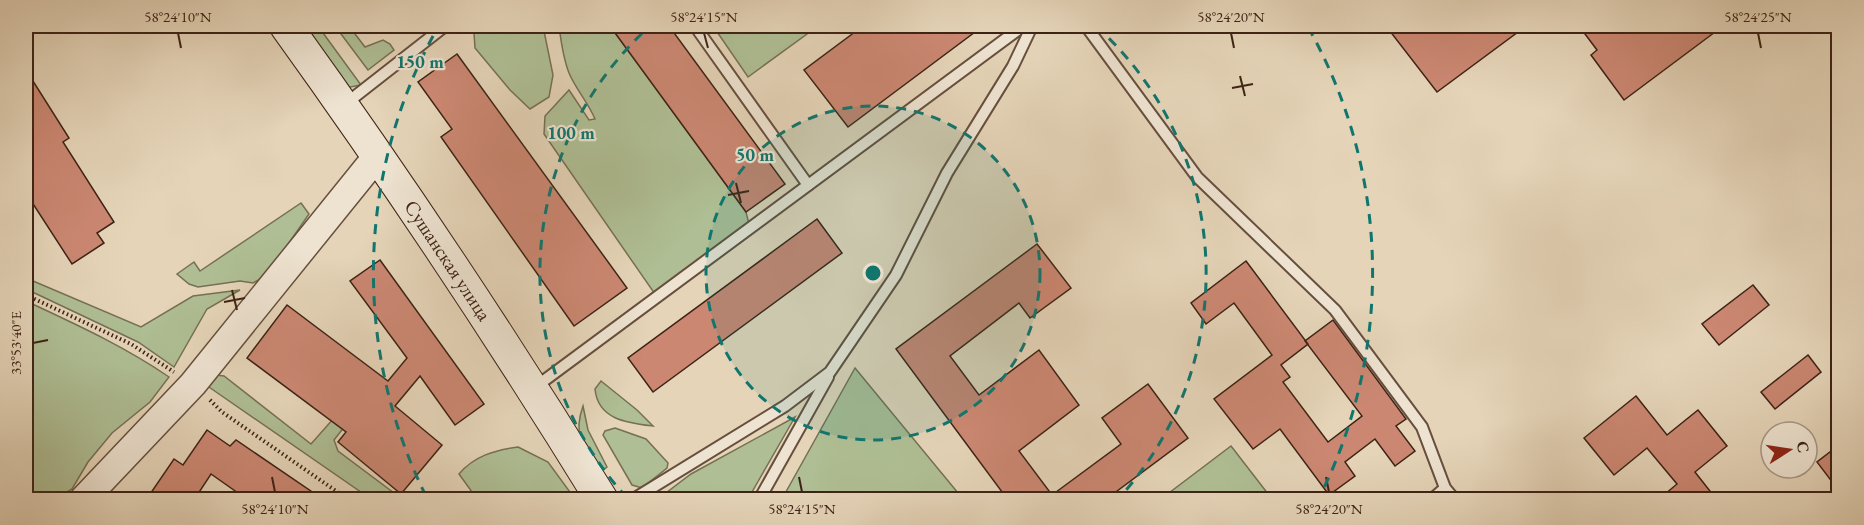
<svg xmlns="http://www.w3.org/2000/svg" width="1864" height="525" viewBox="0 0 1864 525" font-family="'EB Garamond',serif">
	<rect width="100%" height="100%" fill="#e5d4b8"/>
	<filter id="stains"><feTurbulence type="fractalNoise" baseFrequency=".00333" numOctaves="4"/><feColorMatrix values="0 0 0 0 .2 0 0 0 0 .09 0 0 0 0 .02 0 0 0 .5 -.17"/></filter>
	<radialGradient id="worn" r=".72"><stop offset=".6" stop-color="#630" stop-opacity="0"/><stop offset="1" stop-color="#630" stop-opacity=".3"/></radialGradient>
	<!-- green -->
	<g fill="#afbe94" stroke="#767054" stroke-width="1.5">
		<path d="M302,26H318L361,85L345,88Z"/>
		<path d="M335,26H349L365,47L383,40L390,44L394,50L368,70Z"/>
		<path d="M480,26H543L553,75L549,97L530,109L510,90L475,48L474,33Z"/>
		<path d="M559,26H610L746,212L750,228L657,297L544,134L545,116L569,90L589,120L595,119C588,102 575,88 569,73C563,58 561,41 559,26Z"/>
		<path d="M713,26H818L748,77Z"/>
		<path d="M301,203L309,214L266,276L253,283L240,281L198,287L189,284L177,274L194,262L200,271Z"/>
		<path d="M26,278L141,327L193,296L240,290L207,309L174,367L138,342L26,289Z"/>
		<path d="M26,301C75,324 124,346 169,377L150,402L112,433L88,462L72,489L56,499H26Z"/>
		<path d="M855,368L963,499H782Z"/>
		<path d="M216,375L224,376L311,444L342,409L353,416L334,440L338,451L402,499H371L206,385Z"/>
		<path d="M601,381L637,410L653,426C628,423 598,420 595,389Z"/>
		<path d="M583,406L588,430L607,467L603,470C584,447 572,437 583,406Z"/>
		<path d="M795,417L748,499H658L691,474Z"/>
		<path d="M615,428L646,439L668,463L667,468L642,488L632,485L603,435L605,431Z"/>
		<path d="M1231,446L1272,499H1161Z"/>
		<path d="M518,447L548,462L575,499H477L459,474C474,456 495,450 518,447Z"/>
	</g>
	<!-- building -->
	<g fill="#cb8772" stroke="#3d2315" stroke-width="1.5">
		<path d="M610,26H669L785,184L746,212Z"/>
		<path d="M863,26H983L848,127L804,70Z"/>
		<path d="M1386,26H1526L1437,92Z"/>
		<path d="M1579,26H1612L1617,33L1627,26H1723L1624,100L1591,55L1597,50Z"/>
		<path d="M457,54L627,288L574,326L441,137L452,129L418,82Z"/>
		<path d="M26,70L69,138L63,142L114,222L97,233L104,243L72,264L26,193Z"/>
		<path d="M817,219L842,253L653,392L628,358Z"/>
		<path d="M1037,244L1071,288L1030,318L1019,303L950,356L979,395L1039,350L1079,405L1019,451L1052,495L1121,444L1102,418L1148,384L1188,438L1105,500H1008L896,349Z"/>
		<path d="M380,260L484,404L455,425L420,376L395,406L442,445L401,494L338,442L346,432L247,358L287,305L388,381L407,358L350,281Z"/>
		<path d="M1246,261L1308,344L1281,365L1290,377L1283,382L1328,442L1362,416L1305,341L1333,320L1406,419L1396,426L1415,451L1395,466L1375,439L1345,462L1355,476L1329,495L1280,429L1253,449L1214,399L1272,355L1234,303L1206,324L1191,303Z"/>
		<path d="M1753,285L1769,305L1719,345L1702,324Z"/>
		<path d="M1808,355L1821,372L1775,409L1761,392Z"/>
		<path d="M1636,396L1667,435L1698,410L1727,446L1695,472L1717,500H1658L1677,484L1647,448L1614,475L1584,438Z"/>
		<path d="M207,430L230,446L236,440L324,500H248L211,474L194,500H146L174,459L183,465Z"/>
		<path d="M1839,445V491L1817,462Z"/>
	</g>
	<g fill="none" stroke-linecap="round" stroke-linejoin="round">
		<!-- service casing -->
		<g stroke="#674f3e" stroke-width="14">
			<g id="service">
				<path d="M695,26L808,185"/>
				<path d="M1086,26L1197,177L1335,310L1422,427L1445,488L1455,500"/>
				<path d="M344,105L445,26"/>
				<path d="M534,388L1023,26"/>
				<path d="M632,500L785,406L830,372L896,275L947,173L1013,66L1032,26"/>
				<path d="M759,500L828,377"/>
				<path d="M1431,500L1445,488"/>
			</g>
		</g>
		<!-- tertiary casing -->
		<g stroke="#674f3e" stroke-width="30">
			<path id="tertiary" d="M83,500L193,384L378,155"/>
		</g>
		<!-- secondary casing -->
		<g stroke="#3d2315" stroke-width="34">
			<g id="secondary">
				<path id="s1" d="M286,26C397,180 502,338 602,500"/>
			</g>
		</g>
		<!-- path -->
		<g stroke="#3d2315" stroke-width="4" stroke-dasharray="1.5 3" stroke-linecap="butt">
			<path d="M26,295L131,344L174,372"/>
			<path d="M210,400L222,412L349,500"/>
		</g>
		<!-- service -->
		<use href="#service" stroke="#eee3d1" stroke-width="10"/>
		<!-- tertiary -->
		<use href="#tertiary" stroke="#eee3d1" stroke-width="27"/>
		<!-- secondary -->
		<use href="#secondary" stroke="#eee3d1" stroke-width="32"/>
	</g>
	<!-- ticks -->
	<path fill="none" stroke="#3d2315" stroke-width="2" d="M178,33L181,48M704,33L708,48M1231,33L1234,48M1758,33L1761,48M1240,76L1245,96M1232,88L1253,84M736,183L741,203M728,195L749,191M232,290L237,310M224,302L245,298M33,343L48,340M272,477L275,492M799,477L802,492M1326,477L1329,492"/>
	<!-- distance rings -->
	<circle cx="873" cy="273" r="167" fill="#0f766e" fill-opacity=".12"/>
	<g fill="none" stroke="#0f766e" stroke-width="3" stroke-dasharray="10 8">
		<circle cx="873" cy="273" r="167"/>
		<path d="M627 498A333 333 0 0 1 650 26M1096 26A333 333 0 0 1 1119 498"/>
		<path d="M426 496A500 500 0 0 1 438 27M1308 27A500 500 0 0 1 1320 496"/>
	</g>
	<g text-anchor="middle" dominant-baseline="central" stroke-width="4.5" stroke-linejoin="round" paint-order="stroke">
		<!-- street labels -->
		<g font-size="20" fill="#3d2315" stroke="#eee3d1">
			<text stroke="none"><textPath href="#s1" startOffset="285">Сушанская улица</textPath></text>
		</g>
	</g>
	<circle cx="873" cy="273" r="9" fill="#0f766e" stroke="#eee3d1" stroke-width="3"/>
	<g font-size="18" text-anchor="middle" font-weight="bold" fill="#0f766e" stroke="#eee3d1" stroke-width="4.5" stroke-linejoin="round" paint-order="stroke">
		<text x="420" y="68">150 m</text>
		<text x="571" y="139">100 m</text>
		<text x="755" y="161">50 m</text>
	</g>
	<!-- margin -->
	<rect width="1864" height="525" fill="none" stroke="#e5d4b8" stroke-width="66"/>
	<!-- north arrow -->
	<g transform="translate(1789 450) rotate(78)"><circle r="28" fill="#eee3d1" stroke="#a79686" stroke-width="1.5"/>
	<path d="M0-4.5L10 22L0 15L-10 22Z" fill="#8f2418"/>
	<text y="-9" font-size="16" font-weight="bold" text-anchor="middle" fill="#3d2315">С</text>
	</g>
	<rect x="33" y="33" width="1798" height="459" fill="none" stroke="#3d2315" stroke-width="2"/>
	<g font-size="15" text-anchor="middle" fill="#3d2315">
		<text x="178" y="22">58°24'10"N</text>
		<text x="704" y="22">58°24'15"N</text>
		<text x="1231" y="22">58°24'20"N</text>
		<text x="1758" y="22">58°24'25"N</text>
		<text transform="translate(16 343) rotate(-90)" y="5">33°53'40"E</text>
		<text x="275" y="514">58°24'10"N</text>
		<text x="802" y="514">58°24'15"N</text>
		<text x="1329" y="514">58°24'20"N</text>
	</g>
	<rect width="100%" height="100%" filter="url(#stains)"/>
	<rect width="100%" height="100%" fill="url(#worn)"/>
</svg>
